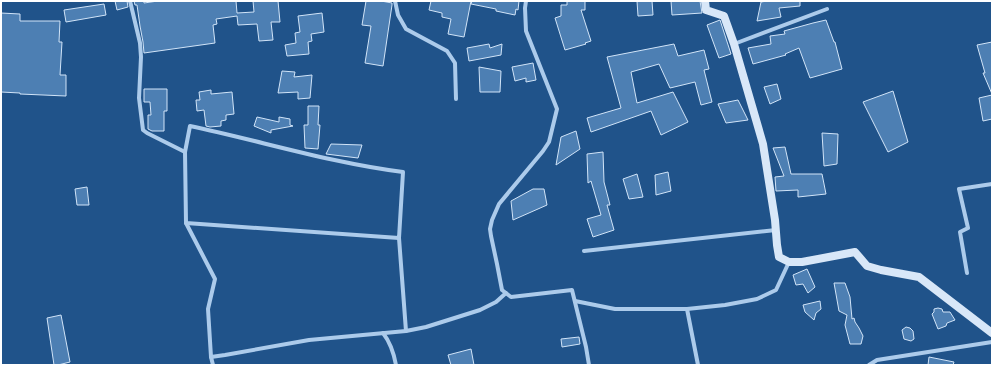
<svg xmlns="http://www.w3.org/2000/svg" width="993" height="366" viewBox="0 0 993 366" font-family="'Alegreya Sans',sans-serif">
	<rect width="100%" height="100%" fill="#20538a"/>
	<!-- building -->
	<g fill="#4d7fb3" stroke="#d1e4f8">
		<path d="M115,1H127L128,7L117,10Z"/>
		<path d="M134,1H144V3L158,1H236L237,13L254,12L253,1H278L280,22H271L273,40L259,41L257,24L238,25L237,16L216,19L217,24L213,25L215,43L144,53L143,42L140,26L137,5H135Z"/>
		<path d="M366,1H381L392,3V5L383,66L365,63L371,26L362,25Z"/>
		<path d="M431,1H471L464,37L448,34L451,19L442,17V13L429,10Z"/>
		<path d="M472,1H519L518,10L516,9L515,15L496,11V9L471,4Z"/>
		<path d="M567,1H585V10H581L591,41L585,43L586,44L565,50L555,18L561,16V5H567Z"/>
		<path d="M637,1H652L653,15L638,16Z"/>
		<path d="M671,1H700L702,13L672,15Z"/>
		<path d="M767,1H800V6L779,8L781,17L757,21L761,2Z"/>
		<path d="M104,4L106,15L66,22L64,10Z"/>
		<path d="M1,13L20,14V21H60L59,42H62L60,75H66V96L20,94V93L1,92Z"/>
		<path d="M322,13L324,32L311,34L312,41L308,42L309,54L287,56L285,45L296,43L295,33L300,32L298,16Z"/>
		<path d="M720,20L731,54L719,58L707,25Z"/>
		<path d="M826,20L834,42H835L842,69L810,78L799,48L785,54L786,55L753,64L748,48L771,44L770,36L785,34L784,31L813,23Z"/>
		<path d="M992,42V94L983,73H985L977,45Z"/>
		<path d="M489,44L490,48L502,44L501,55L469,61L467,48Z"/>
		<path d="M674,44L678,56L704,50L709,69L704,70L712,102L701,105L695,82L670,88L659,64L631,72L637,103L673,92L688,122L661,135L651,111L591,132L587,118L621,108L607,57Z"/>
		<path d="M533,63L536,80L526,82V78L515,81L512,67Z"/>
		<path d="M479,67L501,71L500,92H480Z"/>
		<path d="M282,71L295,72L294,77L312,75L310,98L298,99V92L278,93Z"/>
		<path d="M777,84L781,99L770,104L764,87Z"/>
		<path d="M144,89H167V111H164V131H152L148,129V115H151L150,102H144Z"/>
		<path d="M211,90V94L232,92L234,114L226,115V120L221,121V126L210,127L206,126L204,110L197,111L196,100H200L199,92Z"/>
		<path d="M893,91L908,142L888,152L863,102Z"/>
		<path d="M992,95V119L983,121L979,98Z"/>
		<path d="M738,100L748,120L726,123L718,104Z"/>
		<path d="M308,106H319L318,125H320L318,149L305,148L304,125H308Z"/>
		<path d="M257,117L279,122V117L290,119V125L293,126L271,130V133L254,126Z"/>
		<path d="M576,131L580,149L556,165L561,137Z"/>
		<path d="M822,133L838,134L837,164L824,166Z"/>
		<path d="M331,144L362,145L358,158L326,154Z"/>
		<path d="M785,147L791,174H822L826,194L798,197V190L776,191L775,177L784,176L773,148Z"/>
		<path d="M603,152L604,182L610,205H607L614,230L593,237L587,219L601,215L591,181L588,183L587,154Z"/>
		<path d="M668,172L671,191L656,195L655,175Z"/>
		<path d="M637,174L643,197L629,199L623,179Z"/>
		<path d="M87,187L89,205H77L75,189Z"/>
		<path d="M533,189H544L547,205L513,220L511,201Z"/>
		<path d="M807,269L815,287L808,293L803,284L796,285L793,275Z"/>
		<path d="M834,283H845L850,297L852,319L854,318L855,322L859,328L863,336L861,344H850L845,325L847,315L839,311Z"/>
		<path d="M820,301L821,309L816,313L814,320L805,312L803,305Z"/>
		<path d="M938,308L942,309L943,312H950L955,320L947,323L946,326L938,329L932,314L934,312V309Z"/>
		<path d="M61,315L70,362L58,365H54L47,318Z"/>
		<path d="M906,327L910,328L913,331L914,339L911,341L904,339L902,330Z"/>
		<path d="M579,337L580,344L562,347L561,339Z"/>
		<path d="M471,349L474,365H451L448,355Z"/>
		<path d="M929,357L954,362L953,365H928Z"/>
	</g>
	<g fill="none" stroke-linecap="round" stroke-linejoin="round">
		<!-- street -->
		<g stroke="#accbeb" stroke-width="4">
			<path d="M130,1L140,43L141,57L139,98L143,130L147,133L185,152"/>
			<path d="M395,1L398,15L406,29L447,51L455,63L456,99"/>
			<path d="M526,1L525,8L526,31L557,109L549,142L543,151L499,204L492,220L490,229L491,236L497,264L502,290L511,297L572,290L586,347L589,365"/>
			<path d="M734,44L827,9"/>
			<path d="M190,126C261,141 331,163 403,172L399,238L186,223L185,152Z"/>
			<path d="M186,223L215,279L208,309L211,357L225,355L309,340L406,331L426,327L480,310L496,302L506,293"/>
			<path d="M399,238L406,331"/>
			<path d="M584,251L776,230"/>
			<path d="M967,273L960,232L968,228L959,189L992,184"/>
			<path d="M575,301L615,309H687L725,305L757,299L776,290L789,262"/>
			<path d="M687,309L698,365"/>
			<path d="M383,333C390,342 394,354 396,365"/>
			<path d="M211,357L213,365"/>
			<path d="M869,365L877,360L992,342"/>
		</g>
		<!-- secondary -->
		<path stroke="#d8e7f8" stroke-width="8" d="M705,1L706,10L724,16L734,44L763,144L775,220L777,245L779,257L789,262H802L855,252L867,266L881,270L919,277L992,333"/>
	</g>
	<!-- border -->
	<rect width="993" height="366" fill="none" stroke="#ffffff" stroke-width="4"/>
</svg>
